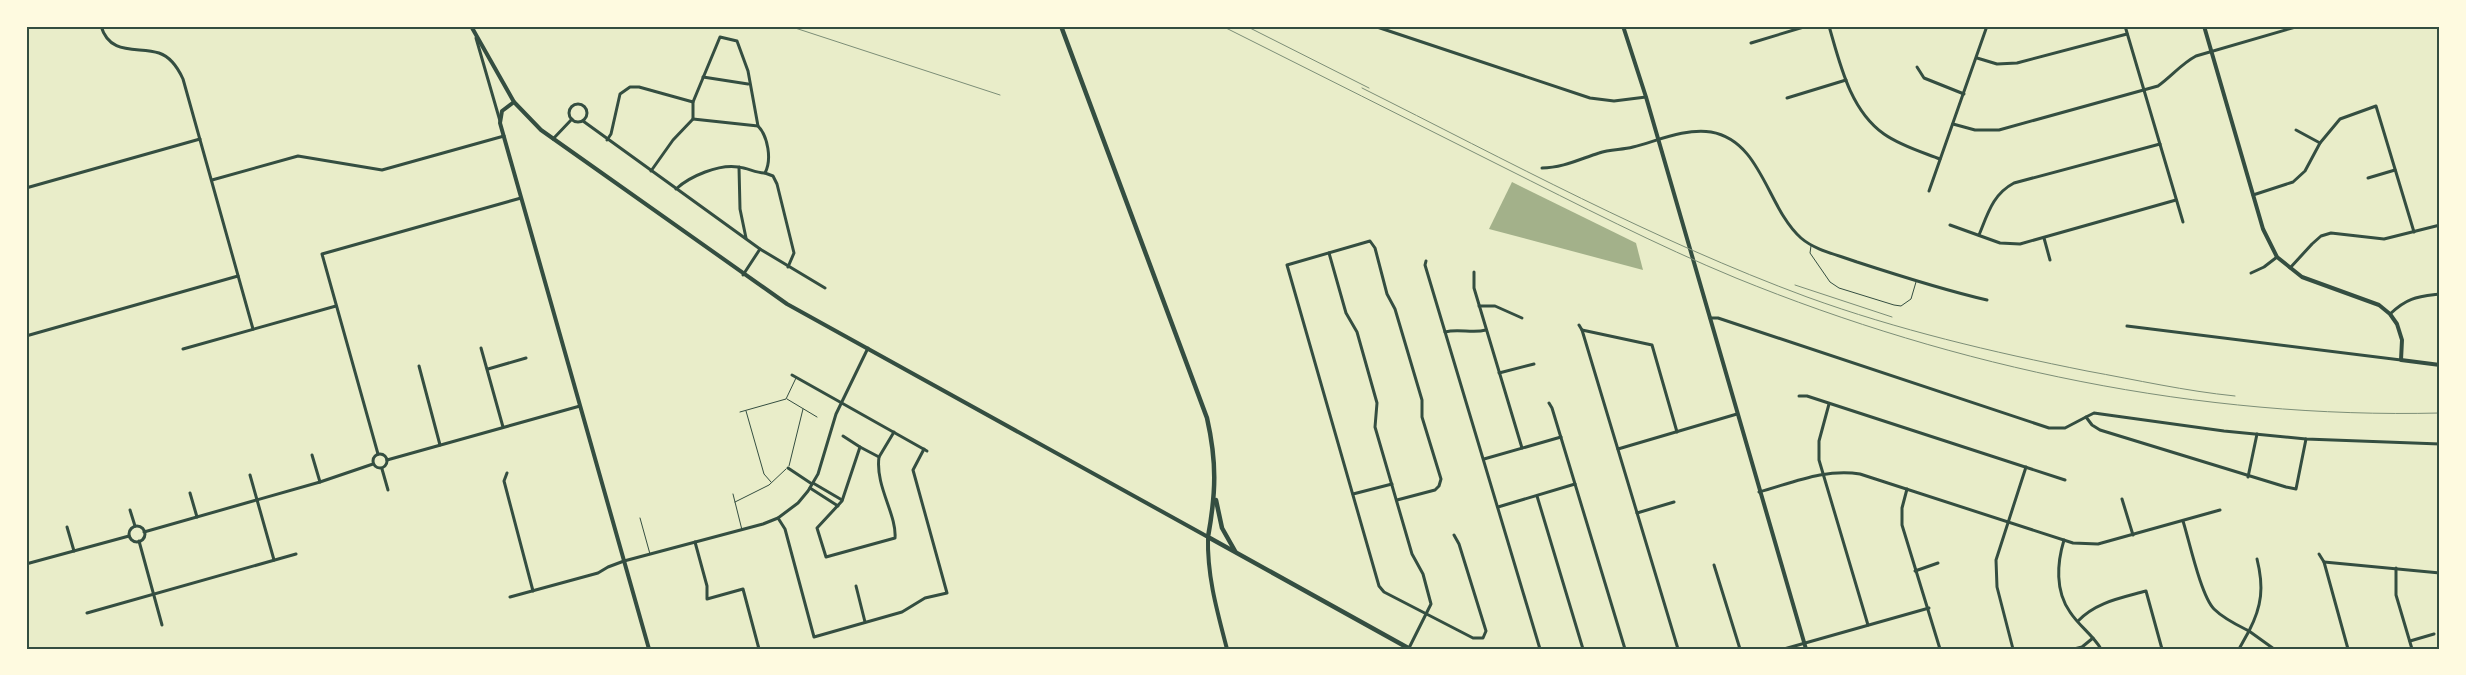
<svg xmlns="http://www.w3.org/2000/svg" width="2466" height="675" viewBox="0 0 2466 675" font-family="Raleway,sans-serif">
	<rect width="100%" height="100%" fill="#e9edc9"/>
	<!-- water -->
	<path fill="#a3b18a" d="M1512,182L1636,243L1643,270L1489,229Z"/>
	<g fill="none" stroke-linecap="round" stroke-linejoin="round">
		<!-- service -->
		<g stroke="#344e41" stroke-width="1">
			<path d="M1811,246L1810,253L1830,282L1839,288L1894,305L1901,306L1911,299L1916,282"/>
			<path d="M787,399L817,417"/>
			<path d="M746,411L764,474L771,482"/>
			<path d="M740,412L786,399L796,378"/>
			<path d="M789,466L803,409"/>
			<path d="M733,494L742,530"/>
			<path d="M735,502L769,485L786,469"/>
			<path d="M640,518L650,554"/>
		</g>
		<!-- minor -->
		<g stroke="#344e41" stroke-width="3">
			<path d="M101,26C110,57 139,46 159,53C171,57 178,68 183,79L253,329"/>
			<path d="M1374,26L1590,98L1614,101L1646,97"/>
			<path d="M1829,26C1840,64 1850,110 1884,134C1901,146 1922,152 1940,159"/>
			<path d="M2125,26L2183,222"/>
			<path d="M476,38L500,121"/>
			<path d="M1751,43L1807,26"/>
			<path d="M1977,58L1997,64L2017,63L2127,34"/>
			<path d="M1917,67L1924,78L1964,94"/>
			<path d="M703,77L748,84"/>
			<path d="M1787,98L1846,80"/>
			<circle cx="578" cy="113" r="9"/>
			<path d="M693,119L758,126"/>
			<path d="M583,121L760,249L825,288"/>
			<path d="M1953,124L1975,130H1999L2158,86C2172,76 2181,64 2196,56L2299,26"/>
			<path d="M2296,130L2320,143"/>
			<path d="M553,139L572,119"/>
			<path d="M607,140L611,134L620,94L630,87H639L693,102"/>
			<path d="M739,167L740,209L746,238"/>
			<path d="M1542,168C1562,168 1580,159 1599,153C1610,149 1622,150 1633,147C1657,141 1685,128 1711,132C1762,141 1767,208 1801,238C1816,251 1839,255 1857,262C1900,276 1943,290 1987,300"/>
			<path d="M651,171L673,140L693,119V102L720,37L737,41L748,71L758,126C768,136 772,160 765,173L773,176L777,184L794,253L788,267"/>
			<path d="M2368,178L2395,170"/>
			<path d="M212,180L298,156L382,170L504,136"/>
			<path d="M26,188L200,139"/>
			<path d="M676,189C690,176 719,164 738,167C748,168 756,173 765,173"/>
			<path d="M1929,191L1987,26"/>
			<path d="M2253,195L2293,182L2305,171L2320,143L2340,119L2376,106L2414,232"/>
			<path d="M1950,225L2000,243L2020,244L2176,200"/>
			<path d="M1979,235C1988,213 1993,194 2014,183L2160,144"/>
			<path d="M2044,238L2050,260"/>
			<path d="M1329,253L1346,313L1357,332L1377,403L1375,427L1412,554L1423,574L1431,604L1409,648"/>
			<path d="M1426,261L1425,265L1540,649"/>
			<path d="M2290,268L2312,244L2321,236L2331,233L2384,239L2440,225"/>
			<path d="M1474,272V288L1522,448"/>
			<path d="M2251,273L2264,267L2277,257"/>
			<path d="M743,275L760,249"/>
			<path d="M1479,306H1495L1522,318"/>
			<path d="M2390,314C2408,297 2417,297 2440,294"/>
			<path d="M1710,318H1718L2049,428H2065L2086,417L2092,425L2100,430L2286,487L2296,489L2306,439"/>
			<path d="M1579,325L1582,330L1678,649"/>
			<path d="M2127,326L2401,360"/>
			<path d="M1582,330L1652,345L1677,432"/>
			<path d="M1445,332C1459,328 1472,334 1486,330"/>
			<path d="M26,336L238,276"/>
			<path d="M481,348L503,427"/>
			<path d="M183,349L336,306"/>
			<path d="M419,366L440,445"/>
			<path d="M488,369L526,358"/>
			<path d="M1499,373L1534,364"/>
			<path d="M792,375L927,451"/>
			<path d="M1799,396H1807L2065,480"/>
			<path d="M1549,403L1552,408L1625,649"/>
			<path d="M1829,404L1819,441V460L1868,625"/>
			<path d="M2086,417L2094,413L2101,414L2224,431L2306,439L2440,444"/>
			<path d="M843,436L860,447"/>
			<path d="M860,447L879,457C875,486 897,515 895,538L826,557L817,528L842,501Z"/>
			<path d="M1618,449L1737,414"/>
			<circle cx="380" cy="461" r="7"/>
			<path d="M378,454L322,254L521,198"/>
			<path d="M312,455L320,482"/>
			<path d="M879,457L894,432"/>
			<path d="M1484,459L1561,437"/>
			<path d="M387,460L580,406"/>
			<path d="M788,468L812,484"/>
			<path d="M382,469L388,490"/>
			<path d="M507,473L504,481L533,591"/>
			<path d="M250,475L274,560"/>
			<path d="M2248,477L2257,434"/>
			<path d="M813,483L842,500"/>
			<path d="M810,488L838,506"/>
			<path d="M1907,489L1902,508V525L1940,649"/>
			<path d="M1759,492C1792,483 1826,468 1860,474L2073,543L2098,544L2220,510"/>
			<path d="M190,493L197,517"/>
			<path d="M1353,494L1392,484"/>
			<path d="M1537,496L1583,649"/>
			<path d="M2122,499L2133,535"/>
			<path d="M1397,500L1435,490L1439,486L1441,479L1422,417V400L1395,309L1387,294L1375,248L1370,241L1287,265L1379,586L1384,592L1473,638H1483L1486,631L1459,544L1454,535"/>
			<path d="M1498,507L1575,484"/>
			<path d="M130,510L135,526"/>
			<path d="M1637,513L1674,502"/>
			<path d="M778,518L785,529L814,637L902,612L925,598L947,593L913,470L924,449"/>
			<path d="M2183,521C2189,540 2201,596 2214,609C2224,619 2237,625 2249,631L2239,649"/>
			<circle cx="137" cy="534" r="8"/>
			<path d="M67,527L74,551"/>
			<path d="M144,532L320,482L373,464"/>
			<path d="M2064,540C2057,563 2055,591 2070,612C2079,626 2093,635 2101,649"/>
			<path d="M139,541L162,625"/>
			<path d="M695,542L707,586V599L743,589L759,649"/>
			<path d="M2319,554L2324,562L2348,649"/>
			<path d="M2257,559C2264,587 2262,606 2249,631L2274,649"/>
			<path d="M2324,562L2440,573"/>
			<path d="M26,564L129,536"/>
			<path d="M1714,565L1740,649"/>
			<path d="M2396,568V595L2412,649"/>
			<path d="M1915,571L1938,563"/>
			<path d="M856,586L865,622"/>
			<path d="M510,597L598,573L608,567L624,561L763,524L778,518L798,503L808,491L818,474L836,414L868,348"/>
			<path d="M87,613L296,554"/>
			<path d="M2078,621C2096,602 2121,598 2146,591L2162,649"/>
			<path d="M2410,641L2434,634"/>
			<path d="M1784,649L1929,608"/>
			<path d="M2013,649L1997,587L1996,560L2026,467"/>
			<path d="M2074,649L2082,647L2093,638"/>
		</g>
		<!-- tertiary -->
		<g stroke="#344e41" stroke-width="4">
			<path d="M1623,26L1646,97L1806,649"/>
			<path d="M2204,26L2263,229L2277,257L2302,277L2379,305L2390,314L2397,324L2402,340L2401,360L2440,365"/>
			<path d="M514,102L502,111L500,123L649,649"/>
			<path d="M1208,537C1207,576 1217,611 1227,649"/>
		</g>
		<!-- secondary -->
		<path stroke="#344e41" stroke-width="4" d="M471,26L514,102L541,130L787,304L1208,537"/>
		<!-- primary -->
		<g stroke="#344e41" stroke-width="4.5">
			<path d="M1061,26L1207,418C1217,462 1216,493 1208,537L1410,649"/>
			<path d="M1216,500L1222,528L1235,551"/>
		</g>
		<!-- rail -->
		<g stroke="#7c8e77" stroke-width="1">
			<path d="M789,26L1000,95"/>
			<path d="M1222,26C1315,73 1408,119 1501,166C1579,205 1656,245 1736,278C1957,368 2200,419 2440,413"/>
			<path d="M1246,26L1369,88"/>
			<path d="M1362,88C1508,161 1653,240 1807,297C1898,330 1992,352 2087,371C2137,380 2185,391 2235,396"/>
			<path d="M1795,285L1892,317"/>
		</g>
	</g>
	<!-- border -->
	<rect width="2466" height="675" fill="none" stroke="#fefae0" stroke-width="55"/>
	<rect x="28" y="28" width="2410" height="620" fill="none" stroke="#344e41" stroke-width="2"/>
</svg>
